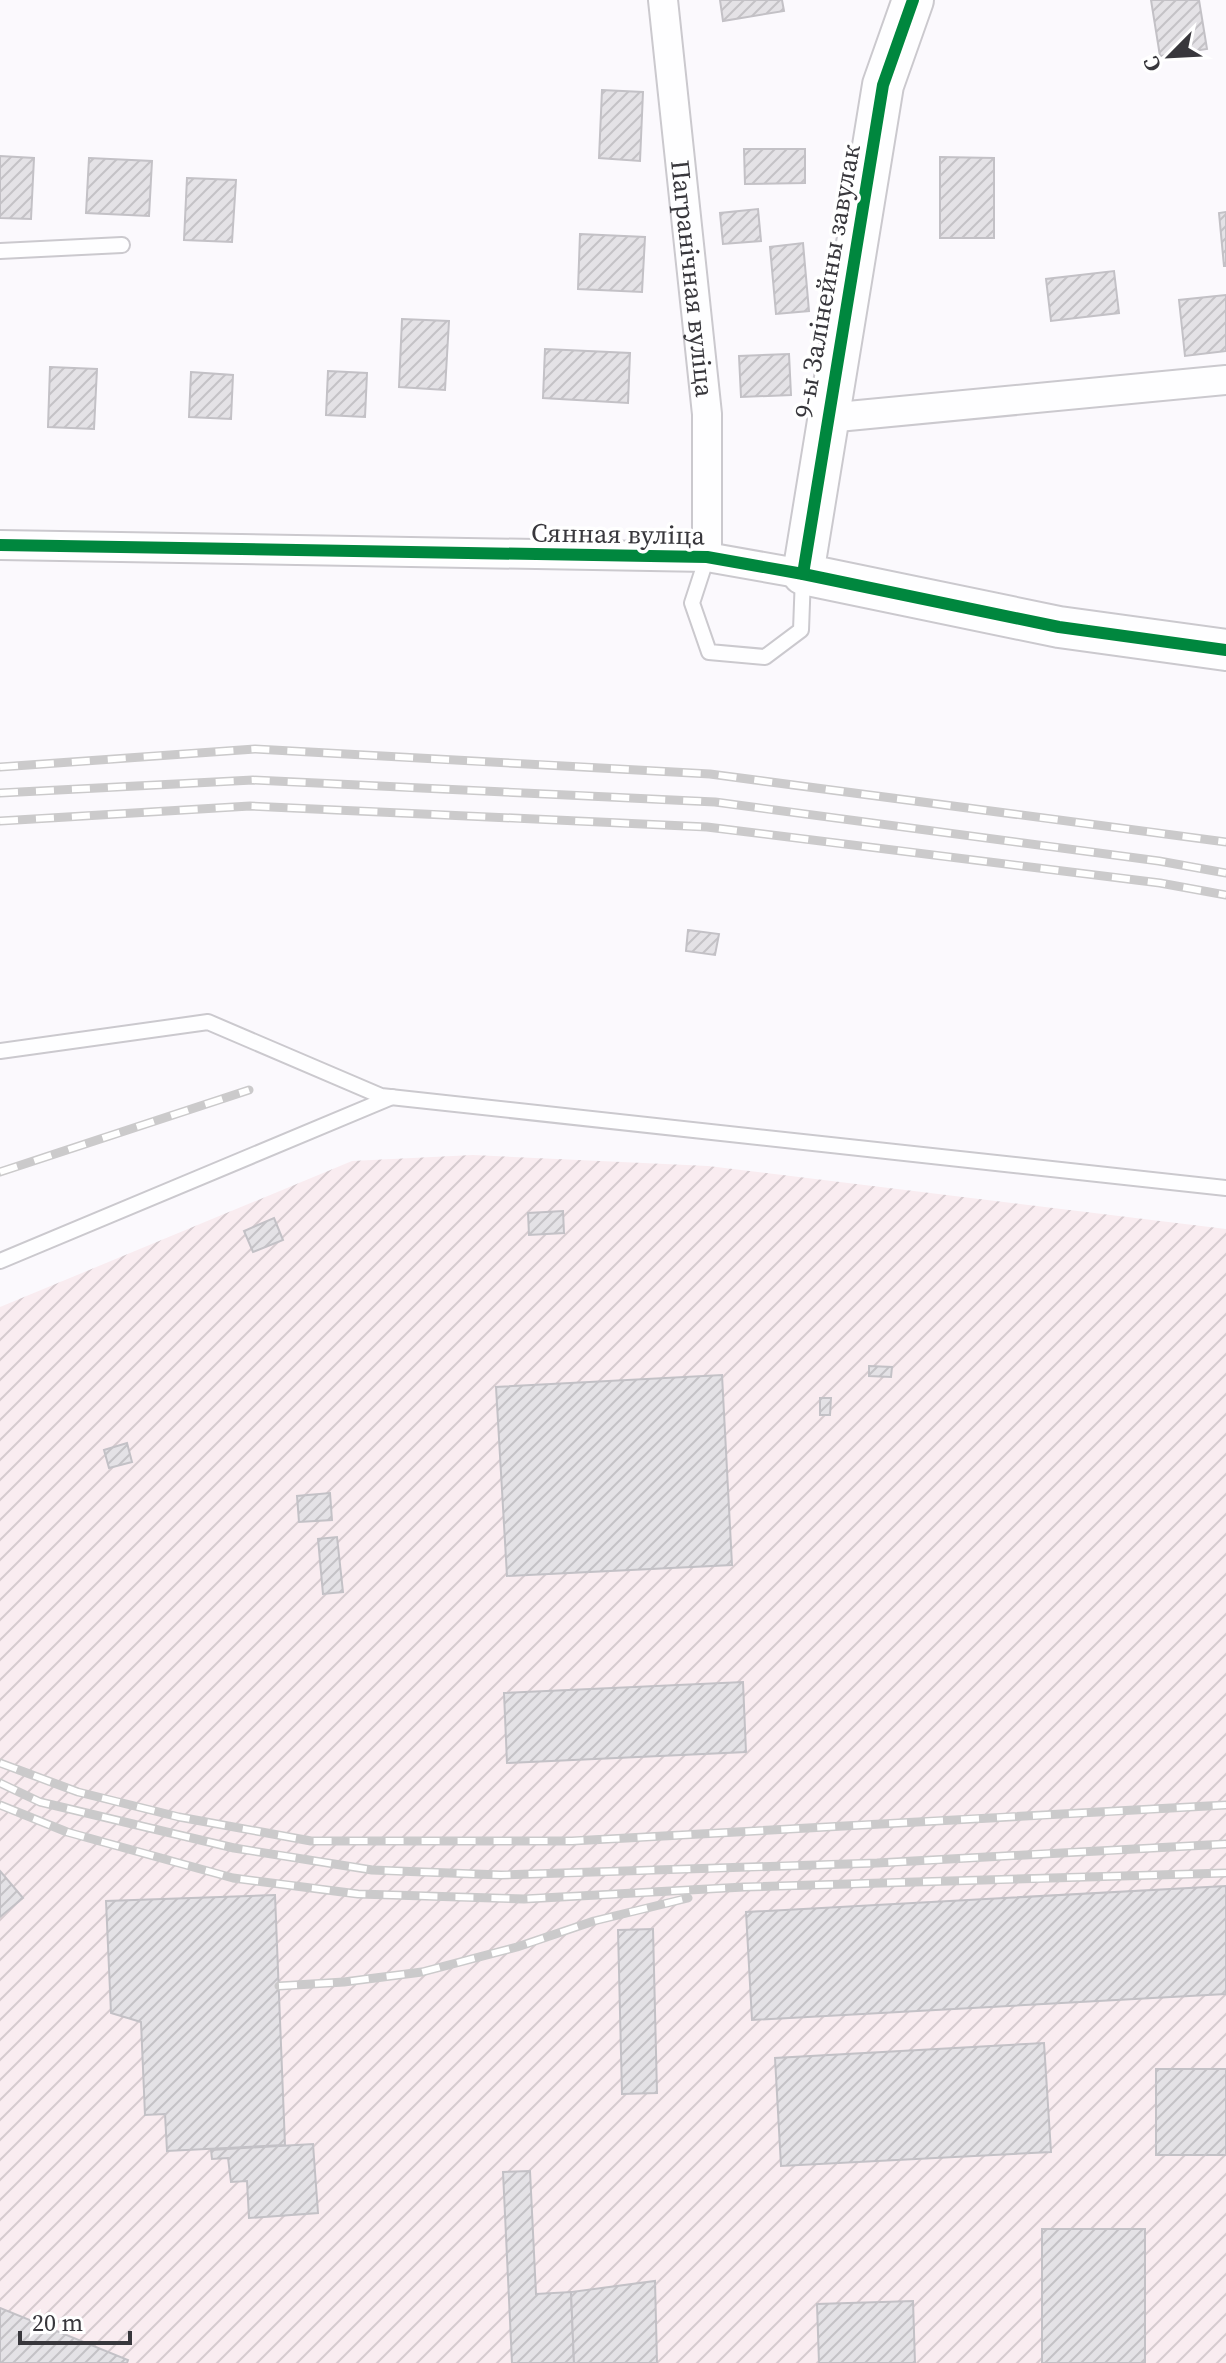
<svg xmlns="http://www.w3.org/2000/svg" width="1226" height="2363" viewBox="0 0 1226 2363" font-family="'Source Serif 4',serif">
	<defs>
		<pattern id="industrial-furrows" width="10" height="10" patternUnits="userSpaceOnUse" patternTransform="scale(2)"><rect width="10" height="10" fill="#f9ecf0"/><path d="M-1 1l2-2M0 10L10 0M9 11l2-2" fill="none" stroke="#d6cbcf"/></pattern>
		<pattern id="building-hatch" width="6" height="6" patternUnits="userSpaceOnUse" patternTransform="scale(2)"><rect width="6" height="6" fill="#e4e2e6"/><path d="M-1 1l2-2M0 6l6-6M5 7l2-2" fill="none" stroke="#c4c2c6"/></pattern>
	</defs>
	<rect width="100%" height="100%" fill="#fbf9fd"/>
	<!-- industrial -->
	<path fill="url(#industrial-furrows)" d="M473,1155L708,1166L1226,1229V2363H0V1307L352,1161Z"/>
	<!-- building -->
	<g fill="url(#building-hatch)" stroke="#c3c1c6" stroke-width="2">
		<path d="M720,0H782L784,11L723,21Z"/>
		<path d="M1151,0H1199L1207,49L1160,56Z"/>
		<path d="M602,90L643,92L640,161L599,158Z"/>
		<path d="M744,149H805V183L745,184Z"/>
		<path d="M0,156L34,158L31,219L0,218Z"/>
		<path d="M940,157L994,158V238H940Z"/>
		<path d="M89,158L152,161L149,216L86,213Z"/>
		<path d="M187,178L236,180L232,242L184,240Z"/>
		<path d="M758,209L761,241L723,244L720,213Z"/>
		<path d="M1226,212V266H1224L1219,213Z"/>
		<path d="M580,234L645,237L642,292L578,289Z"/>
		<path d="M803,243L809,311L776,314L770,247Z"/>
		<path d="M1114,271L1119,313L1051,321L1046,279Z"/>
		<path d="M1226,295V351L1185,356L1179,300Z"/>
		<path d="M402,319L449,321L445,390L399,387Z"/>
		<path d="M545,349L630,353L628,403L543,398Z"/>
		<path d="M789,354L791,395L741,397L739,356Z"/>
		<path d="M50,367L97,369L94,429L48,427Z"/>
		<path d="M328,371L367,373L365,417L326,415Z"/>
		<path d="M191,372L233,375L231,419L189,417Z"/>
		<path d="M688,930L719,934L715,955L686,951Z"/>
		<path d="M563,1211L564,1233L529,1235L528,1213Z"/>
		<path d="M274,1218L283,1240L253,1252L244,1231Z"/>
		<path d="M869,1366L892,1367L891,1377L869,1376Z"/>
		<path d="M722,1375L732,1565L507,1576L496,1387Z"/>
		<path d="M820,1398H831L830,1415H820Z"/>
		<path d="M127,1443L132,1462L109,1468L104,1450Z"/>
		<path d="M330,1493L332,1520L299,1522L297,1496Z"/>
		<path d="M337,1537L343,1592L323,1594L318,1539Z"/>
		<path d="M743,1682L746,1752L507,1763L504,1693Z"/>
		<path d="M0,1871L23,1898L0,1917Z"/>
		<path d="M1226,1886V1994L752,2020L746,1912Z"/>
		<path d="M275,1895L285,2145L167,2151L165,2114L145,2115L141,2022L111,2013L106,1901Z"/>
		<path d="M653,1929L657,2093L622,2094L618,1930Z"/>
		<path d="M1044,2043L1051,2152L781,2166L775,2058Z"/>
		<rect x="1156" y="2069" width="70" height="86"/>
		<path d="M313,2144L318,2213L249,2218L247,2181L231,2182L228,2158L212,2159L211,2150Z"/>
		<path d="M530,2171L536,2294L571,2292L574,2363H512L503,2172Z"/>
		<rect x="1042" y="2229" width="103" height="134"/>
		<path d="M655,2281L657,2363H574L571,2292Z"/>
		<path d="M913,2301L915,2363H819L817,2304Z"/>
		<path d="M0,2308L128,2360L127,2363H0Z"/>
	</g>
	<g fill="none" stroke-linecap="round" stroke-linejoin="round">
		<!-- lane casing -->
		<g stroke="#cbc9ce" stroke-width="18">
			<g id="lane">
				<path d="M0,251L122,245"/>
				<path d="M707,557L692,603L709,652L765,657L801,630L803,576"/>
				<path d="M0,1051L208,1022L381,1096L1226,1188"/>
				<path d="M0,1261L392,1097"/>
			</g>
		</g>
		<!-- street casing -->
		<g stroke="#cbc9ce" stroke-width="32">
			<g id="street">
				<path id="s1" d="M663,0L707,414V557"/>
				<path d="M827,418L1226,380"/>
				<path d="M0,545L707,557L803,574"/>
			</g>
		</g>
		<!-- secondary casing -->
		<g stroke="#cbc9ce" stroke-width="44">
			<path id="secondary" d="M913,0L883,85L803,574L1059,627L1226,650"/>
		</g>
		<!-- lane -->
		<use href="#lane" stroke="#fefeff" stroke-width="14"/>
		<!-- street -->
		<use href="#street" stroke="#fefeff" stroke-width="28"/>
		<!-- secondary -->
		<use href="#secondary" stroke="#fefeff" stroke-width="40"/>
		<!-- rail casing -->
		<g stroke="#cbcacb" stroke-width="9">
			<g id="rail">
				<path d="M0,767L255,749L710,774L1226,842"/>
				<path d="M0,793L253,780L715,802L1159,861L1226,873"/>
				<path d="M0,821L250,806L707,827L1160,883L1226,895"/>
				<path d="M0,1172L249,1090"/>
				<path d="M0,1763L78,1792L179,1817L311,1841H572L1226,1805"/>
				<path d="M0,1783L40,1802L234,1848L372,1870L501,1875L877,1863L1226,1844"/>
				<path d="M0,1805L67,1832L233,1878L358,1894L524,1899L744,1887L1226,1873"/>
				<path d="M279,1986L344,1982L422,1972L517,1947L594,1921L688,1898"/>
			</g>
		</g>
		<!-- rail -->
		<use href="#rail" stroke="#fff" stroke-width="6" stroke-dasharray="18" stroke-linecap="butt"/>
		<!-- cycleway casing -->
		<g stroke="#fff" stroke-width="17">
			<g id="cycleway">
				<path d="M0,545L707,557L803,574L1059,627L1226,650"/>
				<path d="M803,574L883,85L913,0"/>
			</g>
		</g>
		<!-- cycleway -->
		<use href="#cycleway" stroke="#00873e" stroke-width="12"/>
	</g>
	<g text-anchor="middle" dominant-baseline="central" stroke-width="7" stroke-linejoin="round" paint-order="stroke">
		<!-- street labels -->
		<g font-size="26" fill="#38373c" stroke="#fff">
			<text stroke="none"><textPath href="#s1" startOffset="280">Пагранічная вуліца</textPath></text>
			<text transform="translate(827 281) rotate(-80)">9-ы Залінейны завулак</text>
			<text transform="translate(618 534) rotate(1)">Сянная вуліца</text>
		</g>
	</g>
	<!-- north arrow -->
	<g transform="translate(1170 56) rotate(246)" stroke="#ffffff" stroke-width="6" paint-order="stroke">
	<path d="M0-6L14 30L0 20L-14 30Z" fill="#38373c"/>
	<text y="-12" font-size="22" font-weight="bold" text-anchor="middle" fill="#38373c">С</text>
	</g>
	<!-- scale -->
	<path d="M20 2331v12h110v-12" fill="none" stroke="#38373c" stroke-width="4"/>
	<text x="32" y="2331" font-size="24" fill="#38373c" stroke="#ffffff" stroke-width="6" paint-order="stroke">20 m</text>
</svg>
